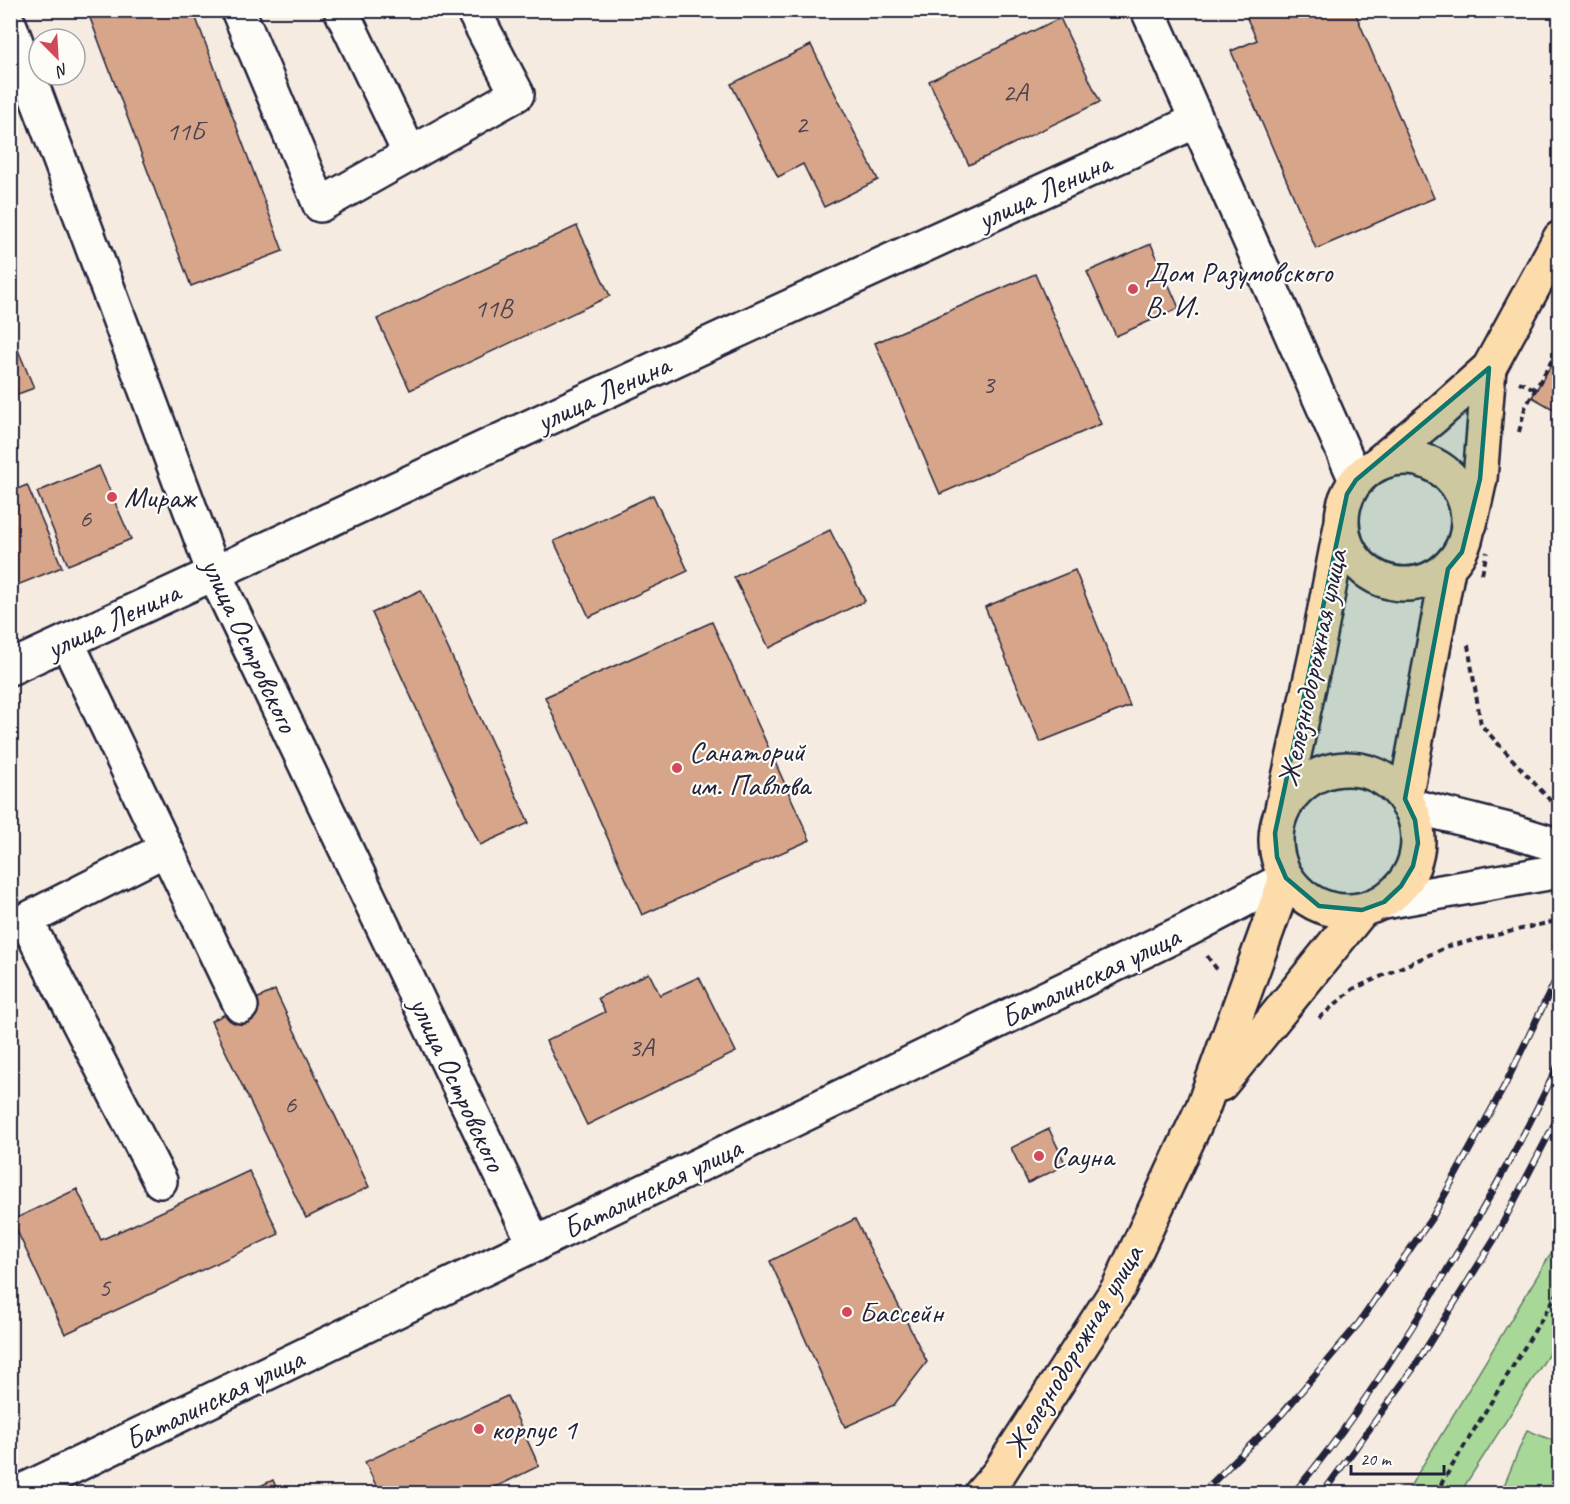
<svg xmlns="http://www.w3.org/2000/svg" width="1570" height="1504" viewBox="0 0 1570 1504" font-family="Caveat,sans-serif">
	<rect width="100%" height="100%" fill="#f5ebe1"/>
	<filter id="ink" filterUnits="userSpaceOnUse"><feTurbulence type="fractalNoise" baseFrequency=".0167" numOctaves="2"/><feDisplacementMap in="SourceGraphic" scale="12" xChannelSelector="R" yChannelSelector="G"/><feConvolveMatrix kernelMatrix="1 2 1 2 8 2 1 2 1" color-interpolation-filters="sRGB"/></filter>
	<g filter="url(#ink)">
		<!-- green -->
		<g fill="#a8d898" stroke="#657d6a" stroke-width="1.5">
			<path d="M1559,1240V1338L1460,1493H1406Z"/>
			<path d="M1527,1430L1559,1443V1493H1501Z"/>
		</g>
		<!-- building -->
		<g fill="#d6a58a" stroke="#22223b" stroke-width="1.5">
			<path d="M87,10H193L283,251L191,286Z"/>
			<path d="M1247,10H1354L1434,198L1316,249L1231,51L1257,40L1244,12Z"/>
			<path d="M1487,10H1507L1504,18Z"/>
			<path d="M1060,18L1100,102L969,165L929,81Z"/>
			<path d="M811,45L878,180L824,207L803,164L778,177L731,84Z"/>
			<path d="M577,226L610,296L410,390L377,319Z"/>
			<path d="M1151,244L1179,308L1116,336L1087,272Z"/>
			<path d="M1035,274L1101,424L940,494L875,343Z"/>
			<path d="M10,331L34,388L10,397Z"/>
			<path d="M1560,350V413L1532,397Z"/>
			<path d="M99,466L131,539L68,565L37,492Z"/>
			<path d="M10,480L15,490L27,485L62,567L10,588Z"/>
			<path d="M653,495L688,571L589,617L554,541Z"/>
			<path d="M830,530L865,601L769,648L734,577Z"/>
			<path d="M1075,570L1130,706L1040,742L985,607Z"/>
			<path d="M421,590L529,823L480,845L372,613Z"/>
			<path d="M712,622L810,840L642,915L545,697Z"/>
			<path d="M649,973L660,995L699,977L736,1052L587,1125L546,1041L605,1012L598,998Z"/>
			<path d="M275,990L369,1187L306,1218L211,1021Z"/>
			<path d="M1049,1129L1066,1165L1028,1183L1011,1148Z"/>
			<path d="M249,1171L279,1234L65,1334L12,1220L77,1189L101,1240Z"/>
			<path d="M855,1219L927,1362L894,1405L845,1427L770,1261Z"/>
			<path d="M507,1396L539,1466L481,1494H380L365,1462Z"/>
			<path d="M273,1480L279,1494H243Z"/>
		</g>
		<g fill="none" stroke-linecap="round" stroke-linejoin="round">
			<!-- minor casing -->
			<g stroke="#22223b" stroke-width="38">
				<g id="minor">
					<path d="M238,10L320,205L517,94L473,10"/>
					<path d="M341,10L410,154"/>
					<path d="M1148,10L1356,480"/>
					<path d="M10,26L214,573L535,1245"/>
					<path d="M67,642L241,1006"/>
					<path d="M10,668L719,339L1196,121"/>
					<path d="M1408,805L1508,830L1560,846"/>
					<path d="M1384,902L1560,871"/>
					<path d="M160,1181L26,920L166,849"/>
					<path d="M16,1494L1187,930L1286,878"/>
				</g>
			</g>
			<!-- major casing -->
			<g stroke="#22223b" stroke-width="38">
				<g id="major">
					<circle cx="1405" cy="521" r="63"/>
					<path d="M1377,464L1434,417L1489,368L1560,238"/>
					<path d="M1470,524L1480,479L1489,368"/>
					<circle cx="1347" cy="840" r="71"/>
					<path d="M1405,799L1448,569"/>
					<path d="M1282,809L1316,655L1341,526"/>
					<path d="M1221,1084L1362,910"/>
					<path d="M981,1494L999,1473L1119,1287L1203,1107L1286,878"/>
				</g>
			</g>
			<!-- path -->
			<g stroke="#22223b" stroke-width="4" stroke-dasharray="6 4.5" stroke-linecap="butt">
				<path d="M1519,382L1535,389"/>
				<path d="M1519,432L1525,408L1560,346"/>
				<path d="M1482,574L1487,552"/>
				<path d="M1468,645L1481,725L1559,810"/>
				<path d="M1207,956L1219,972"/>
				<path d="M1319,1018L1353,989L1449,946L1560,920"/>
				<path d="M1435,1494L1560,1289"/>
			</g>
			<!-- minor -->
			<use href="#minor" stroke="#fdfcf7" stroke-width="33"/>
			<!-- major -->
			<use href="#major" stroke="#fddcac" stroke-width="33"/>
			<!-- rail casing -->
			<g stroke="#22223b" stroke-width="7">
				<g id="rail">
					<path d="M1201,1494L1282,1414L1359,1323L1433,1216L1505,1085L1560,971"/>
					<path d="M1293,1494C1348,1429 1394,1357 1438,1285C1482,1212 1524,1138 1560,1061"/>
					<path d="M1322,1494L1413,1369L1494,1240L1560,1113"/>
				</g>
			</g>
			<!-- rail -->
			<use href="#rail" stroke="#fdfcf7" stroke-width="4.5" stroke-dasharray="14" stroke-linecap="butt"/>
		</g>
	</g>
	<!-- marked area -->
	<path fill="#0f766e" fill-opacity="0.2" stroke="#0f766e" stroke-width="4.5" stroke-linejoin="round" d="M1489,368L1480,479L1462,552L1448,569L1405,799L1415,820L1418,843L1413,866L1401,886L1384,902L1362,910L1319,906L1286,878L1277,857L1275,833L1347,494L1356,480Z"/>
	<!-- markers -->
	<g fill="#d1495b" stroke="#fdfcf7" stroke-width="2">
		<circle cx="1133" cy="289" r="6"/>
		<circle cx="112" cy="497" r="6"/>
		<circle cx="677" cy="768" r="6"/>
		<circle cx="1039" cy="1156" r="6"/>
		<circle cx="847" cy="1312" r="6"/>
		<circle cx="479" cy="1429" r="6"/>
	</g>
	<g text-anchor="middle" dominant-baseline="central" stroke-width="4.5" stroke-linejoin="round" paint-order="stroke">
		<!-- number labels -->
		<g font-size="27" fill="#4f434f">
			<text x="1015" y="92">2А</text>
			<text x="801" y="124">2</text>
			<text x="185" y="131">11Б</text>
			<text x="493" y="308">11В</text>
			<text x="988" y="384">3</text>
			<text x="85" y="518">6</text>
			<text x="641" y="1047">3А</text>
			<text x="290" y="1104">6</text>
			<text x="104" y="1287">5</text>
		</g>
		<!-- street labels -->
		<g font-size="30" fill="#22223b" stroke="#fdfcf7">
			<text transform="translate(1044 191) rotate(-25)">улица Ленина</text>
			<text transform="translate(603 393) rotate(-25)">улица Ленина</text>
			<text transform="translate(113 620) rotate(-25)">улица Ленина</text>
			<text transform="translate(250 645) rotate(65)">улица Островского</text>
			<text transform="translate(1312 668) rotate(-78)">Железнодорожная улица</text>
			<text transform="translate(1090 977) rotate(-26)">Баталинская улица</text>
			<text transform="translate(458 1084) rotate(65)">улица Островского</text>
			<text transform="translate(652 1188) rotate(-26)">Баталинская улица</text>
			<text transform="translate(1073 1351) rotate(-59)">Железнодорожная улица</text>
			<text transform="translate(214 1399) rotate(-26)">Баталинская улица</text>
		</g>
		<!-- poi labels -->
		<g font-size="30" fill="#22223b" stroke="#fdfcf7" text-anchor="start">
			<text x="1145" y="272">Дом Разумовского<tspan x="1145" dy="34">В. И.</tspan></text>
			<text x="124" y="497">Мираж</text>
			<text x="689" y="751">Санаторий<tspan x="689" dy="34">им. Павлова</tspan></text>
			<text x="1051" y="1156">Сауна</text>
			<text x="859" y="1312">Бассейн</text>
			<text x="491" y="1429">корпус 1</text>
		</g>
	</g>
	<!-- margin -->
	<rect width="1570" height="1504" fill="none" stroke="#fdfcf7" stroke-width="36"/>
	<rect x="18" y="18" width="1534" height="1468" fill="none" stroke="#22223b" stroke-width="2" filter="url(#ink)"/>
	<!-- north arrow -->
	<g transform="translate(57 57) rotate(156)"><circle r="28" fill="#fdfcf7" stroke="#a5a5ac" stroke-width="1.5"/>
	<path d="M0-4.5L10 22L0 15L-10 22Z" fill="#d1495b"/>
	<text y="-9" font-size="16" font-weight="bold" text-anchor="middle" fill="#22223b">N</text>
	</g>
	<!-- scale -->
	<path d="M1351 1465v9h93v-9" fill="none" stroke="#22223b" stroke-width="3"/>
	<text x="1360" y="1465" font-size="18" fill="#22223b" stroke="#fdfcf7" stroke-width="4.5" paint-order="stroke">20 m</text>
</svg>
